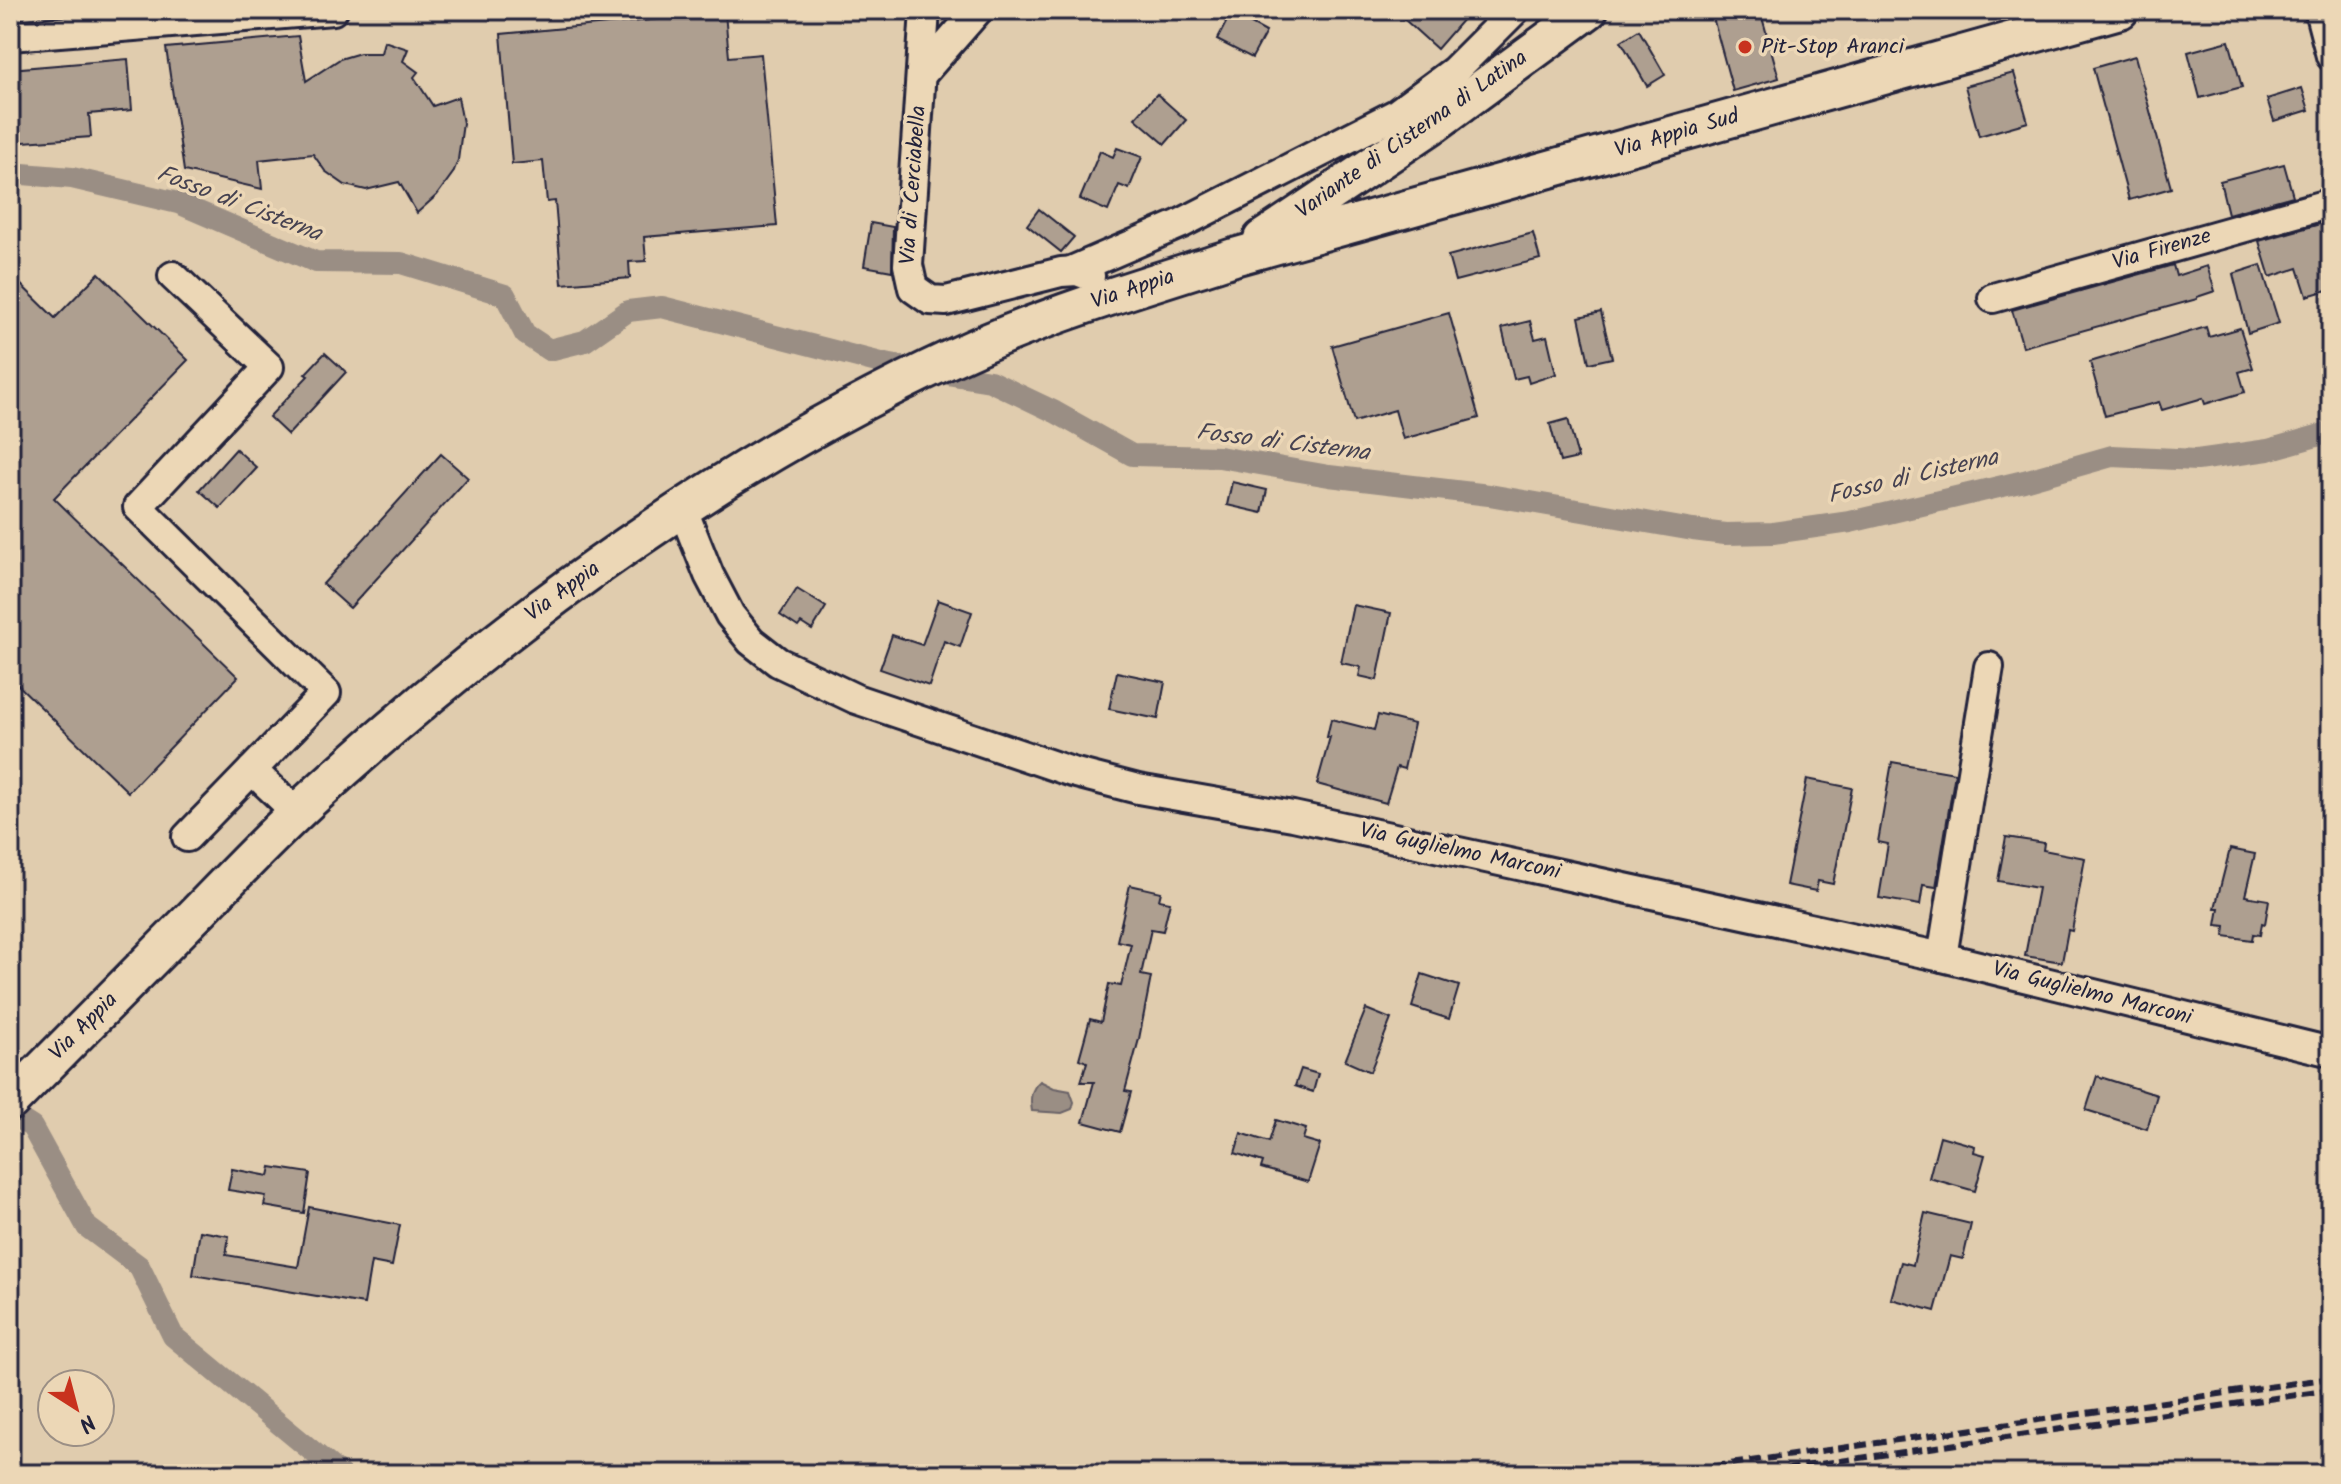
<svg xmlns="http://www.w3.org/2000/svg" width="2341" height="1484" viewBox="0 0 2341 1484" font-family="Kalam,sans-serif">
	<rect width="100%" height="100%" fill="#e0ccae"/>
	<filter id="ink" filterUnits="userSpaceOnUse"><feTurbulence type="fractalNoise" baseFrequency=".0125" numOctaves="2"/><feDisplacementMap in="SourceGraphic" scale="16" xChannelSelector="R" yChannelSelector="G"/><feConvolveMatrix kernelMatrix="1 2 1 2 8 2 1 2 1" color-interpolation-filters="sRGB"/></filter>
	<g filter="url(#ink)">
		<!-- water -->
		<path fill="#9a8e84" stroke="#6a6367" stroke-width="2" d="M1040,1081L1054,1088L1070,1091L1074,1102L1072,1109L1062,1113L1032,1111C1030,1099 1030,1090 1040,1081Z"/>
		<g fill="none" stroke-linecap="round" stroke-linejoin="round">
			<!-- canal -->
			<g stroke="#9a8e84" stroke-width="22">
				<path d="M10,173L72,178L178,203L316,262L401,263L505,295L525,334L549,350L585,341L628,311L662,307L885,364L990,381L1055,412L1132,455L1219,457L1329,476L1489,495L1693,530L1725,534L1773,533L1850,522L2024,481L2112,456L2197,460L2268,450L2331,432"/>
				<path d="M10,1113L32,1127L87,1227L139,1266L173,1336L340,1474"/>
			</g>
		</g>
		<!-- building -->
		<g fill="#ae9f90" stroke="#22223b" stroke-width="2">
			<path d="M1394,10H1471L1437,49Z"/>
			<path d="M1727,10H1760L1779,78L1733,91L1712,14Z"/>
			<path d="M725,13L729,57L761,54L777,226L644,237L646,261L629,262L630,278L562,284L555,201L547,202L543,161L512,164L501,34Z"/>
			<path d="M1231,13L1266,32L1252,58L1217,40Z"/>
			<path d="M1639,30L1665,75L1647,86L1621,41Z"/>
			<path d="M298,36L306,81L340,59L360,53H381L384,41L408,49L403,61L418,72L414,77L433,106L458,97L463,123L458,160L453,173L437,195L417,213L399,182L366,190L345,185L325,171L313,154L259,160L262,189L184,171L166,48Z"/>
			<path d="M2229,41L2242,87L2200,98L2188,52Z"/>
			<path d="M2135,56L2171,188L2129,200L2093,68Z"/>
			<path d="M128,59L132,110L89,114L91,137L10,143V69Z"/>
			<path d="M2014,73L2028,122L1979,136L1965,86Z"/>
			<path d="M2302,88L2309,110L2274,121L2267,99Z"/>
			<path d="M1157,94L1186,120L1165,144L1135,118Z"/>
			<path d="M1117,148L1142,157L1129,189L1119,185L1108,211L1080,199L1100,151L1113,157Z"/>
			<path d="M2284,164L2293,196L2228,214L2220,181Z"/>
			<path d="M1039,209L1074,237L1061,252L1027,225Z"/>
			<path d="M2331,221V289L2307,296L2298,268L2270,277L2259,241Z"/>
			<path d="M871,223L893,227L892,271L864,266Z"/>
			<path d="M1533,233L1540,259L1455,281L1448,256Z"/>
			<path d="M2173,265L2176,276L2207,266L2215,291L2197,297V299L2023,347L2012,310Z"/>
			<path d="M2261,265L2279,323L2248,333L2233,274Z"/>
			<path d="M99,273L188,360L54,498L238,677L128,792L10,677V274L55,318Z"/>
			<path d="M1601,312L1612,358L1589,363L1579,317Z"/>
			<path d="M1449,313L1479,418L1403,439L1395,410L1354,422L1332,346Z"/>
			<path d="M1530,321L1535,339L1547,336L1556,374L1529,383L1527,376L1514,379L1502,328Z"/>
			<path d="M2206,327L2209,337L2240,328L2253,368L2239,372L2245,392L2205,404L2203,398L2162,410L2159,402L2105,416L2090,362Z"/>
			<path d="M325,353L346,372L288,435L269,417L308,376L305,374Z"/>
			<path d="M1568,419L1578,458L1560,462L1550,424Z"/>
			<path d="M236,449L257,468L220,508L199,490Z"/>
			<path d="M441,454L468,478L350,608L323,584Z"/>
			<path d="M1232,482L1267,490L1262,513L1227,505Z"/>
			<path d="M797,589L826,607L812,630L801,623L798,627L780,615Z"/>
			<path d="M938,600L972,612L960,647L944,641L929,686L880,669L892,635L922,645Z"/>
			<path d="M1353,605L1391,613L1377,680L1359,676L1361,667L1341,663Z"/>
			<path d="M1117,672L1165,682L1158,719L1109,709Z"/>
			<path d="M1378,715L1414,724L1404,769L1397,767L1386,803L1317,784L1330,737H1327L1331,719L1374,730Z"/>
			<path d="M1892,762L1955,773L1936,887L1923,885L1920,905L1879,898L1888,844L1878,842Z"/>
			<path d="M1807,779L1852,788L1833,884L1818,881L1816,891L1786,885Z"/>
			<path d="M2006,837L2044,843L2043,850L2085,858L2072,931L2068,930L2062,962L2025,956L2038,888L1998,881Z"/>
			<path d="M2230,849L2255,854L2245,896L2269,900L2265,924L2262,923L2260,935L2253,934L2252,940L2224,936L2225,926L2216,925L2219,908H2215Z"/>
			<path d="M1130,885L1161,892L1159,900L1170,902L1163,931L1151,929L1141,975L1151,977L1139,1039L1125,1091L1131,1092L1120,1132L1083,1122L1094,1082H1081L1087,1062L1079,1059L1090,1019L1101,1022L1109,984L1121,986L1131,944L1117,941Z"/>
			<path d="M1422,974L1459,986L1449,1019L1412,1007Z"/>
			<path d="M1366,1009L1391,1019L1370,1072L1345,1061Z"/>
			<path d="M1301,1069L1318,1074L1313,1092L1295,1086Z"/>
			<path d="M2097,1076L2157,1095L2147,1129L2086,1110Z"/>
			<path d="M1276,1120L1306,1129L1303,1139L1320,1144L1308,1182L1261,1168L1263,1162L1235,1153L1241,1133L1269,1142Z"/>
			<path d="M1940,1136L1975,1146L1974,1152L1985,1155L1975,1191L1929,1178Z"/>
			<path d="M271,1167L310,1173L304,1213L264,1206L266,1196L228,1190L232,1169L269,1176Z"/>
			<path d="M309,1207L400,1225L392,1266L371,1262L364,1304L193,1275L200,1231L229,1236L226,1255L298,1267Z"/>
			<path d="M1925,1213L1971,1224L1963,1259L1950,1256L1935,1311L1891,1299L1901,1262L1913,1265Z"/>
		</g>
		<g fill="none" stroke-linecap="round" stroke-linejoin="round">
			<!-- minor casing -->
			<g stroke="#22223b" stroke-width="34">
				<g id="minor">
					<path d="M925,10L908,265L913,288L930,300L946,301L1061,272L1077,271L1090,276"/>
					<path d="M2319,10L2331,56"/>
					<path d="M10,36L333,10"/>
					<path d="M921,75L978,10"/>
					<path d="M1071,271L1180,224L1396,114L1454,71L1515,10"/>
					<path d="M173,276L269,367L138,507L326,693L252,770L297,813"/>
					<path d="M1993,298L2331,203"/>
					<path d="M683,510L709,575L730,615L751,641L778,662L856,699L1072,772L1138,789L1293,816L1942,957L2331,1052"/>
					<path d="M187,837L252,770"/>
					<path d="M1942,957L1989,667"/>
				</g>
			</g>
			<!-- major casing -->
			<g stroke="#22223b" stroke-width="42">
				<g id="major">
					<path d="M1262,239L1434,124L1589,10"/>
					<path d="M10,1102C72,1039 134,977 196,914C233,876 270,837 309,801C507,619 736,453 983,344C1065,309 1150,284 1234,257L2120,10"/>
				</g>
			</g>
			<!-- minor -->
			<use href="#minor" stroke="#ecd7b6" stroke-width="28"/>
			<!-- major -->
			<use href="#major" stroke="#ecd7b6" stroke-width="36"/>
			<!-- rail -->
			<g stroke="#22223b" stroke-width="6" stroke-dasharray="12 6" stroke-linecap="butt">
				<path d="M1660,1474L2331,1378"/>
				<path d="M1750,1474L2331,1390"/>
			</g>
		</g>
	</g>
	<!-- markers -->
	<circle fill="#c8321e" stroke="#ecd7b6" stroke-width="3" cx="1745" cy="47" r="8"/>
	<g text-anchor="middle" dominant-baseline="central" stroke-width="7" stroke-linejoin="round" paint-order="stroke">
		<!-- poi labels -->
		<g font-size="22" fill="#22223b" stroke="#ecd7b6" text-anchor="start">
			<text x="1761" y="47">Pit-Stop Aranci</text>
		</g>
		<!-- street labels -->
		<g font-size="22" fill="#22223b" stroke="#ecd7b6">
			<text transform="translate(1677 134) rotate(-16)">Via Appia Sud</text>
			<text transform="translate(1412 135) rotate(-35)">Variante di Cisterna di Latina</text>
			<text transform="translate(914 185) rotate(-86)">Via di Cerciabella</text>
			<text transform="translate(2162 250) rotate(-16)">Via Firenze</text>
			<text transform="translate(1133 290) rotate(-18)">Via Appia</text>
			<text transform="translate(563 592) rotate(-36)">Via Appia</text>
			<text transform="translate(1460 852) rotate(12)">Via Guglielmo Marconi</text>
			<text transform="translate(2092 994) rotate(14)">Via Guglielmo Marconi</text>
			<text transform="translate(84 1027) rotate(-45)">Via Appia</text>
		</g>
		<!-- water labels -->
		<g font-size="24" font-style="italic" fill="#464251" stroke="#ecd7b6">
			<text transform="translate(239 204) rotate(21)">Fosso di Cisterna</text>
			<text transform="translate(1283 443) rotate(7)">Fosso di Cisterna</text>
			<text transform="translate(1913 477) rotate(-13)">Fosso di Cisterna</text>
		</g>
	</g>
	<!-- margin -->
	<rect width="2341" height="1484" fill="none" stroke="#ecd7b6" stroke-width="40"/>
	<rect x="20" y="20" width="2301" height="1444" fill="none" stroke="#22223b" stroke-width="3" filter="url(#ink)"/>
	<!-- north arrow -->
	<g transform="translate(76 1408) rotate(144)"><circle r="38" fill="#ecd7b6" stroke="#9b8f85" stroke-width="2"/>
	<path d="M0-6L14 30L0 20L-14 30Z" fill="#c8321e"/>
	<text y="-12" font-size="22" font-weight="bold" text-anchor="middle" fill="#22223b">N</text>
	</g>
</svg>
